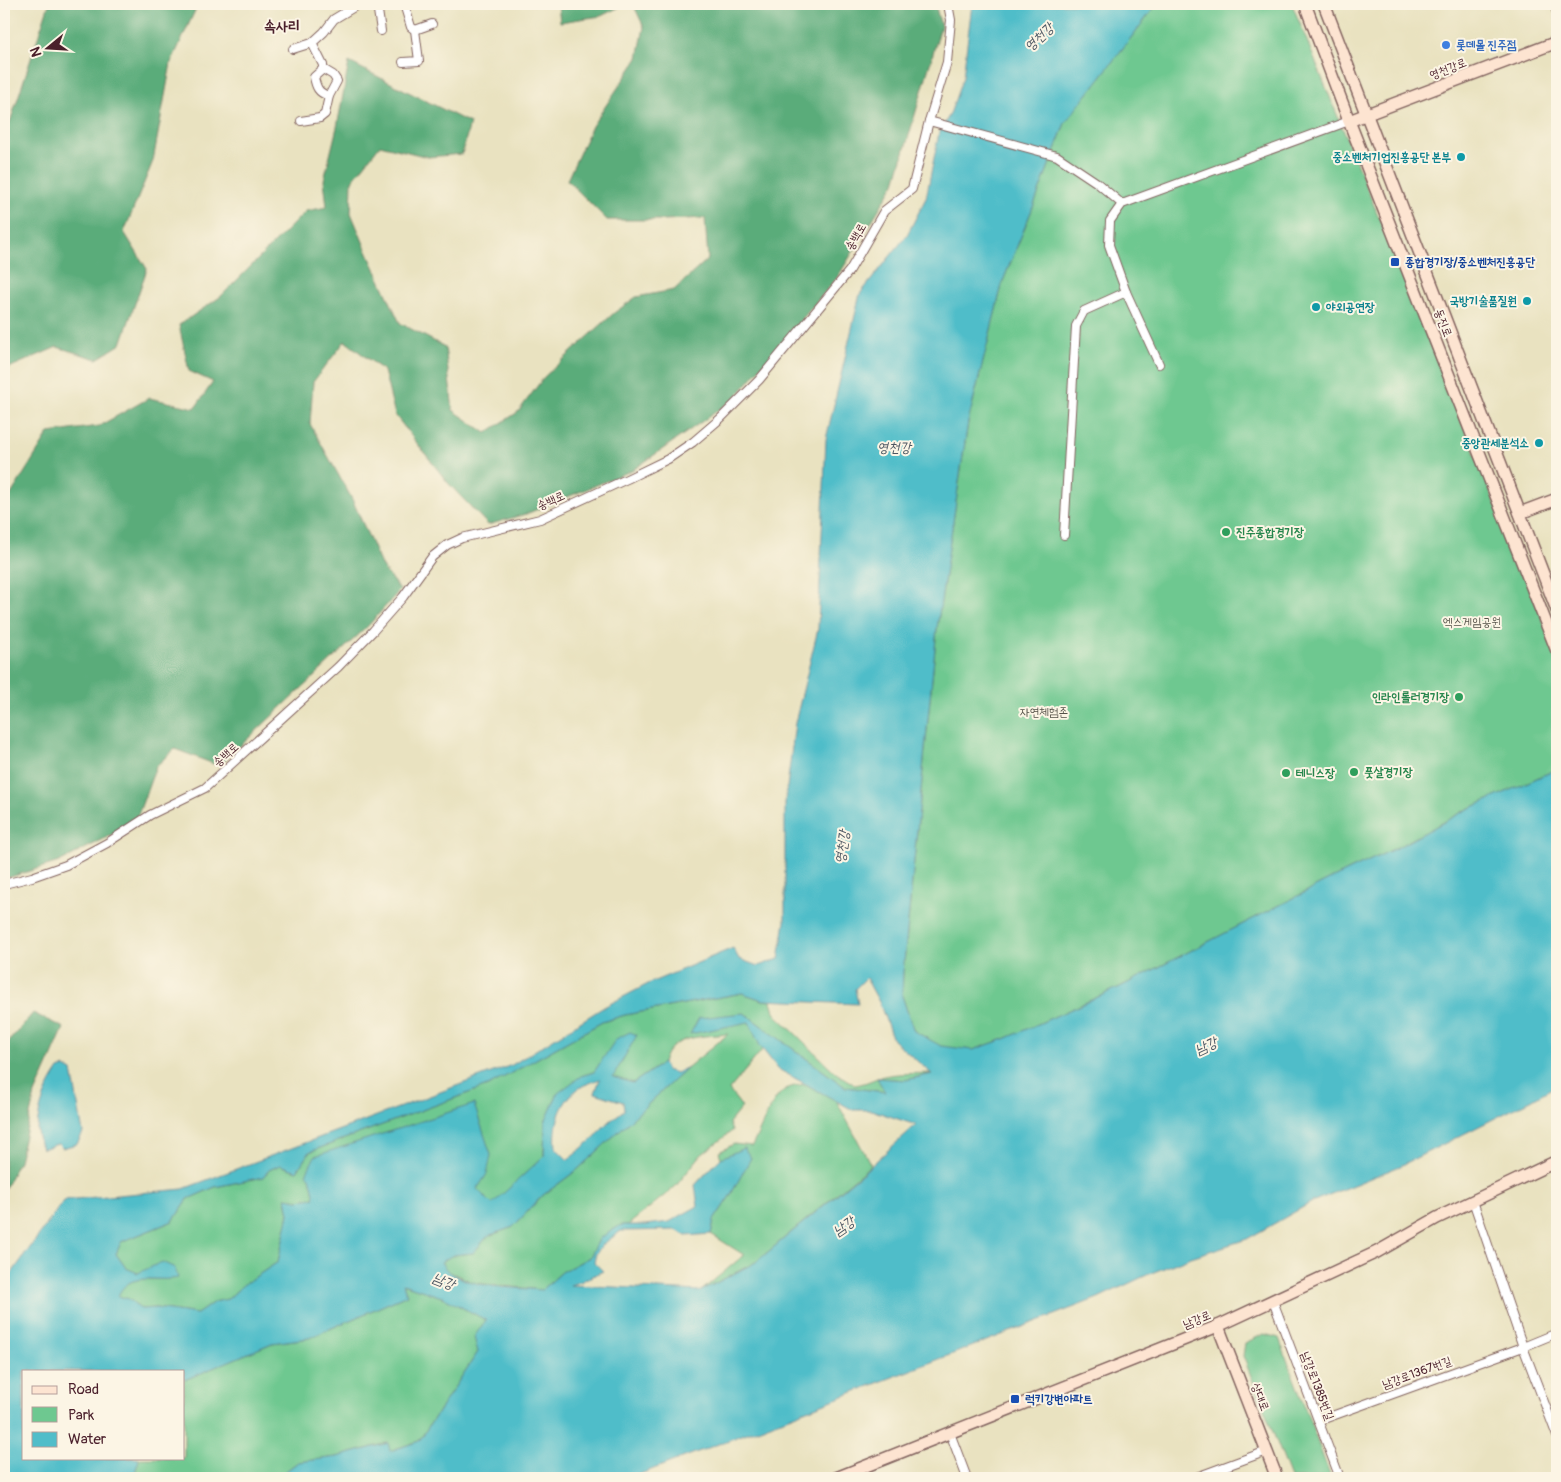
<svg xmlns="http://www.w3.org/2000/svg" width="1561" height="1482" viewBox="0 0 1561 1482" font-family="Pangolin,'Poor Story',sans-serif">
	<rect width="100%" height="100%" fill="#fcf5e5"/>
	<filter id="ink" filterUnits="userSpaceOnUse"><feTurbulence type="fractalNoise" baseFrequency=".02" numOctaves="2"/><feDisplacementMap in="SourceGraphic" scale="10" xChannelSelector="R" yChannelSelector="G"/><feConvolveMatrix kernelMatrix="1 2 1 2 8 2 1 2 1" color-interpolation-filters="sRGB"/></filter>
	<filter id="wash" filterUnits="userSpaceOnUse"><feTurbulence type="fractalNoise" baseFrequency=".0096" numOctaves="4" result="noise"/><feDisplacementMap in="SourceGraphic" scale="20" xChannelSelector="R" yChannelSelector="G"/><feGaussianBlur stdDeviation="1.12" result="paint"/><feColorMatrix in="noise" values="0 0 0 0 0 0 0 0 0 0 0 0 0 0 0 0 0 1.4 0 .05"/><feComposite in="paint" operator="in"/></filter>
	<g filter="url(#wash)">
		<rect width="100%" height="100%" fill="#e9e2c0"/>
		<!-- green -->
		<g fill="#6ec890" stroke="#5c745e">
			<path d="M1157,4H1292L1557,655V769L1466,810L1398,847L1329,880L1118,988L1007,1038L973,1050L941,1047L914,1031L902,996L903,973L937,628L968,422L1003,281L1037,197L1065,123Z"/>
			<path d="M742,993L763,1000L771,1001L775,1014L836,1073L855,1085C863,1084 870,1081 877,1078C894,1072 915,1074 933,1073L906,1080L878,1078L886,1092L845,1087L744,1013L763,1049L729,1090L742,1107L729,1123L732,1131L701,1155L675,1187L628,1225H621L600,1238L590,1257L562,1272L542,1290L474,1283L445,1270L441,1261L453,1255L473,1253L488,1236L513,1227L542,1196L577,1170L688,1067L728,1034C704,1037 670,1034 663,1063L633,1083L612,1077L605,1058L594,1072L581,1076L545,1122L544,1156L492,1205L476,1189L487,1174L310,1177L315,1198L298,1200L286,1198L289,1214L278,1262L243,1285L228,1299L214,1302L197,1314L156,1308L141,1309L129,1299L117,1296C130,1268 156,1285 178,1277L138,1274L126,1268L116,1254L121,1242L173,1221L188,1199L215,1187L263,1177L269,1170L280,1165L297,1171L309,1152L490,1085L602,1022L625,1015Z"/>
			<path d="M805,1084L836,1100L871,1165L756,1262L701,1291L744,1255L711,1234L714,1220L730,1196L751,1157L695,1185L721,1158L719,1152L734,1144L752,1146C760,1132 772,1096 786,1089C792,1086 799,1085 805,1084Z"/>
			<path d="M403,1284L442,1297L486,1320L478,1352L419,1441L389,1451L387,1443L337,1457L298,1462L278,1477L270,1478H150L135,1472L139,1460L137,1458H184V1380L272,1343L309,1338L407,1295Z"/>
			<path d="M1264,1334L1279,1338L1331,1478H1291L1243,1356L1245,1343Z"/>
		</g>
		<!-- forest -->
		<g fill="#5aac7a" stroke="#526652">
			<path d="M49,4H198L171,63L153,161L124,232L147,269L121,344L97,359L57,347L4,370V122H10Z"/>
			<path d="M558,4H626L601,16L560,22Z"/>
			<path d="M633,4H935L941,26L895,183L837,278L734,399L633,470L526,514L488,525L448,483L395,415L384,371L345,341L313,382L310,424L352,499L382,567L400,590L368,626L219,766L175,749L156,766L135,823L59,862L4,879V499L10,496L49,433L99,426L149,398L195,408L213,382L189,371L179,325L220,297L306,211L327,207L324,180L337,127L349,62L470,123L462,154L428,157L380,145L352,181L351,213L366,249L400,323L445,347L453,410L486,433L518,412L544,377L614,313L636,297L674,290L708,259L705,218L664,220H607L567,180L592,126L638,58L644,27Z"/>
			<path d="M33,1013L64,1028L35,1094L19,1161L4,1190V1047Z"/>
		</g>
		<!-- water -->
		<g fill="#50bdc9" stroke="#4d6e7a" fill-rule="evenodd">
			<path d="M972,4H1157L1065,123L1037,197L1003,281L968,422L937,628L903,972L902,996L914,1031L941,1046L973,1050L1007,1038L1118,988L1329,880L1398,847L1466,810L1557,769V1085L1531,1100L1400,1166L1314,1201L1247,1239L1191,1257L1149,1274L1098,1298L630,1478H270L278,1477L298,1462L337,1457L388,1443L390,1451L419,1441L478,1352L474,1337L486,1320L442,1297L403,1284L407,1295L309,1338L272,1343L187,1379L184,1380V1371H24V1458H137L139,1460L135,1472L150,1478H4V1284L64,1200L183,1189L512,1065L604,1007L650,983L733,948L739,959L758,966L779,959L785,922V803L795,723L818,629L826,439L860,294L907,235L926,198L939,133L950,114L963,77ZM866,978L879,1002L893,1040L932,1074L906,1080L877,1078L885,1092L845,1087L744,1013L699,1018L690,1034L749,1022L760,1046L778,1069L853,1110H871L916,1125L865,1171L756,1262L701,1291L570,1285L580,1282L603,1271L594,1262L596,1254L602,1245L621,1231L676,1230L686,1236L711,1234L714,1220L730,1196L751,1158L744,1148L721,1158L695,1185L698,1206L669,1222L646,1225H621L600,1238L590,1257L562,1272L542,1290C514,1287 455,1289 441,1262L453,1255L473,1253L488,1236L513,1227L542,1196L577,1170L688,1067L676,1073L666,1070L663,1063L633,1083L613,1077L637,1035L630,1032L616,1039L594,1072L581,1076L558,1093L545,1122L544,1156L492,1204L477,1189L487,1174L491,1155L474,1104L315,1156L306,1174L310,1177L315,1198L298,1200L286,1198L289,1214L278,1262L243,1285L228,1299L214,1302L197,1314L156,1308L141,1309L129,1299L118,1296C129,1270 157,1283 178,1278L175,1268L162,1262L138,1273L126,1268L116,1254L121,1242L173,1221L188,1199L215,1187L263,1177L269,1170L280,1165L297,1171L309,1152L490,1085L602,1022L625,1015L742,993L763,1000L858,1004L855,989ZM600,1079L595,1093L623,1102L624,1110L604,1126L596,1136L568,1160L556,1148C554,1126 559,1103 578,1089C584,1084 593,1082 600,1079Z"/>
			<path d="M65,1067L72,1071L83,1133L77,1144L62,1148L58,1144L42,1149C40,1143 37,1136 37,1129C38,1108 47,1086 59,1069Z"/>
		</g>
	</g>
	<g filter="url(#ink)">
		<g fill="none" stroke-linecap="round" stroke-linejoin="round">
			<!-- street casing -->
			<g stroke="#82635f" stroke-width="10">
				<g id="street">
					<path d="M377,4L381,31"/>
					<path d="M1554,4L1557,13"/>
					<path d="M415,30L432,24"/>
					<path d="M293,49L312,43"/>
					<path d="M403,62L419,61L415,30L411,27L404,4"/>
					<path d="M323,69L314,77C316,87 318,93 329,96"/>
					<path d="M301,121L320,118L325,114L329,96L337,81L333,75L323,69V65L312,43L324,32L334,19L359,4"/>
					<path d="M929,121L1057,156L1096,182L1122,204"/>
					<path d="M1159,364L1126,292L1109,245L1110,221L1122,204L1349,121"/>
					<path d="M1064,535L1076,326L1084,311L1126,292"/>
					<path d="M4,884L32,877L66,865L107,843L150,815L205,788L338,667L373,631L403,597L432,557L447,545L462,538L540,519L629,478L668,459L693,442L721,418L759,380L850,270L884,211L912,189L929,121L947,62L951,20L948,4"/>
					<path d="M1473,1201L1523,1347L1557,1436"/>
					<path d="M1273,1301L1340,1478"/>
					<path d="M1318,1421L1523,1347L1557,1333"/>
					<path d="M950,1433L967,1478"/>
					<path d="M1194,1478L1267,1451"/>
				</g>
			</g>
			<!-- secondary casing -->
			<g stroke="#82635f" stroke-width="14">
				<g id="secondary">
					<path d="M1305,4L1349,121L1557,651"/>
					<path d="M1324,4L1557,610"/>
					<path d="M1349,121L1557,42"/>
					<path d="M1520,513L1557,499"/>
					<path d="M1218,1326L1277,1478"/>
					<path d="M836,1478L1218,1326L1377,1252L1437,1218L1557,1161"/>
				</g>
			</g>
			<!-- street -->
			<use href="#street" stroke="#fff" stroke-width="8"/>
			<!-- secondary -->
			<use href="#secondary" stroke="#fde4d1" stroke-width="11"/>
		</g>
	</g>
	<!-- markers -->
	<circle fill="#3f7fe0" stroke="#fcf5e5" stroke-width="2" cx="1446" cy="45" r="5"/>
	<g fill="#0f9aa8" stroke="#fcf5e5" stroke-width="2">
		<circle cx="1461" cy="157" r="5"/>
		<circle cx="1527" cy="301" r="5"/>
		<circle cx="1316" cy="307" r="5"/>
		<circle cx="1539" cy="443" r="5"/>
	</g>
	<g fill="#1a4fb4" stroke="#fcf5e5" stroke-width="2">
		<rect x="1390" y="257" width="10" height="10" rx="2.5"/>
		<rect x="1010" y="1394" width="10" height="10" rx="2.5"/>
	</g>
	<g fill="#2e9e5b" stroke="#fcf5e5" stroke-width="2">
		<circle cx="1226" cy="532" r="5"/>
		<circle cx="1459" cy="697" r="5"/>
		<circle cx="1354" cy="772" r="5"/>
		<circle cx="1286" cy="773" r="5"/>
	</g>
	<g text-anchor="middle" dominant-baseline="central" stroke-width="4" stroke-linejoin="round" paint-order="stroke">
		<!-- shop labels -->
		<g font-size="12" font-weight="bold" fill="#366cbe" stroke="#fcf5e5" text-anchor="start">
			<text x="1456" y="45">롯데몰 진주점</text>
		</g>
		<!-- street labels -->
		<g font-size="12" fill="#4a1f2b" stroke="#fcf5e5">
			<text transform="translate(1448 69) rotate(-21)">영천강로</text>
			<text transform="translate(856 237) rotate(-60)">송백로</text>
			<text transform="translate(1443 323) rotate(69)">동진로</text>
			<text transform="translate(551 501) rotate(-24)">송백로</text>
			<text transform="translate(226 755) rotate(-42)">송백로</text>
			<text transform="translate(1197 1320) rotate(-22)">남강로</text>
			<text transform="translate(1417 1373) rotate(-20)">남강로1367번길</text>
			<text transform="translate(1317 1386) rotate(69)">남강로1385번길</text>
			<text transform="translate(1260 1397) rotate(69)">상대로</text>
		</g>
		<!-- culture labels -->
		<g font-size="12" font-weight="bold" fill="#0d838f" stroke="#fcf5e5" text-anchor="end">
			<text x="1451" y="157">중소벤처기업진흥공단 본부</text>
			<text x="1517" y="301">국방기술품질원</text>
			<text x="1326" y="307" text-anchor="start">야외공연장</text>
			<text x="1529" y="443">중앙관세분석소</text>
		</g>
		<!-- transit labels -->
		<g font-size="12" font-weight="bold" fill="#164399" stroke="#fcf5e5" text-anchor="start">
			<text x="1405" y="262">종합경기장/중소벤처진흥공단</text>
			<text x="1025" y="1399">럭키강변아파트</text>
		</g>
		<!-- leisure labels -->
		<g font-size="12" font-weight="bold" fill="#27864d" stroke="#fcf5e5" text-anchor="start">
			<text x="1236" y="532">진주종합경기장</text>
			<text x="1449" y="697" text-anchor="end">인라인롤러경기장</text>
			<text x="1364" y="772">풋살경기장</text>
			<text x="1296" y="773">테니스장</text>
		</g>
		<!-- park labels -->
		<g font-size="12" fill="#555249" stroke="#fcf5e5">
			<text x="1472" y="622">엑스게임공원</text>
			<text x="1044" y="712">자연체험존</text>
		</g>
		<!-- water labels -->
		<g font-size="14" font-style="italic" fill="#4c5662" stroke="#fcf5e5">
			<text transform="translate(1039 37) rotate(-43)">영천강</text>
			<text x="894" y="447">영천강</text>
			<text transform="translate(842 847) rotate(-82)">영천강</text>
			<text transform="translate(1206 1046) rotate(-25)">남강</text>
			<text transform="translate(844 1226) rotate(-35)">남강</text>
			<text transform="translate(444 1281) rotate(22)">남강</text>
		</g>
		<!-- quarter labels -->
		<g font-size="15" font-weight="bold" fill="#4a1f2b" stroke="#fcf5e5">
			<text x="282" y="26">속사리</text>
		</g>
	</g>
	<!-- margin -->
	<rect width="1561" height="1482" fill="none" stroke="#fcf5e5" stroke-width="20"/>
	<!-- legend -->
	<rect x="22" y="1370" width="162" height="90" fill="#fcf5e5" stroke="#b59f9b"/>
	<rect x="32" y="1386" width="25" height="8" fill="#fde4d1" stroke="#b59f9b"/>
	<text x="68" y="1394" font-size="15" fill="#4a1f2b">Road</text>
	<rect x="32" y="1407" width="25" height="15" fill="#6ec890" stroke="#b59f9b"/>
	<text x="68" y="1420" font-size="15" fill="#4a1f2b">Park</text>
	<rect x="32" y="1432" width="25" height="15" fill="#50bdc9" stroke="#b59f9b"/>
	<text x="68" y="1444" font-size="15" fill="#4a1f2b">Water</text>
	<!-- north arrow -->
	<g transform="translate(48 48) rotate(252)" stroke="#fcf5e5" stroke-width="4" paint-order="stroke">
	<path d="M0-4L9 19L0 12L-9 19Z" fill="#4a1f2b"/>
	<text y="-8" font-size="14" font-weight="bold" text-anchor="middle" fill="#4a1f2b">N</text>
	</g>
</svg>
